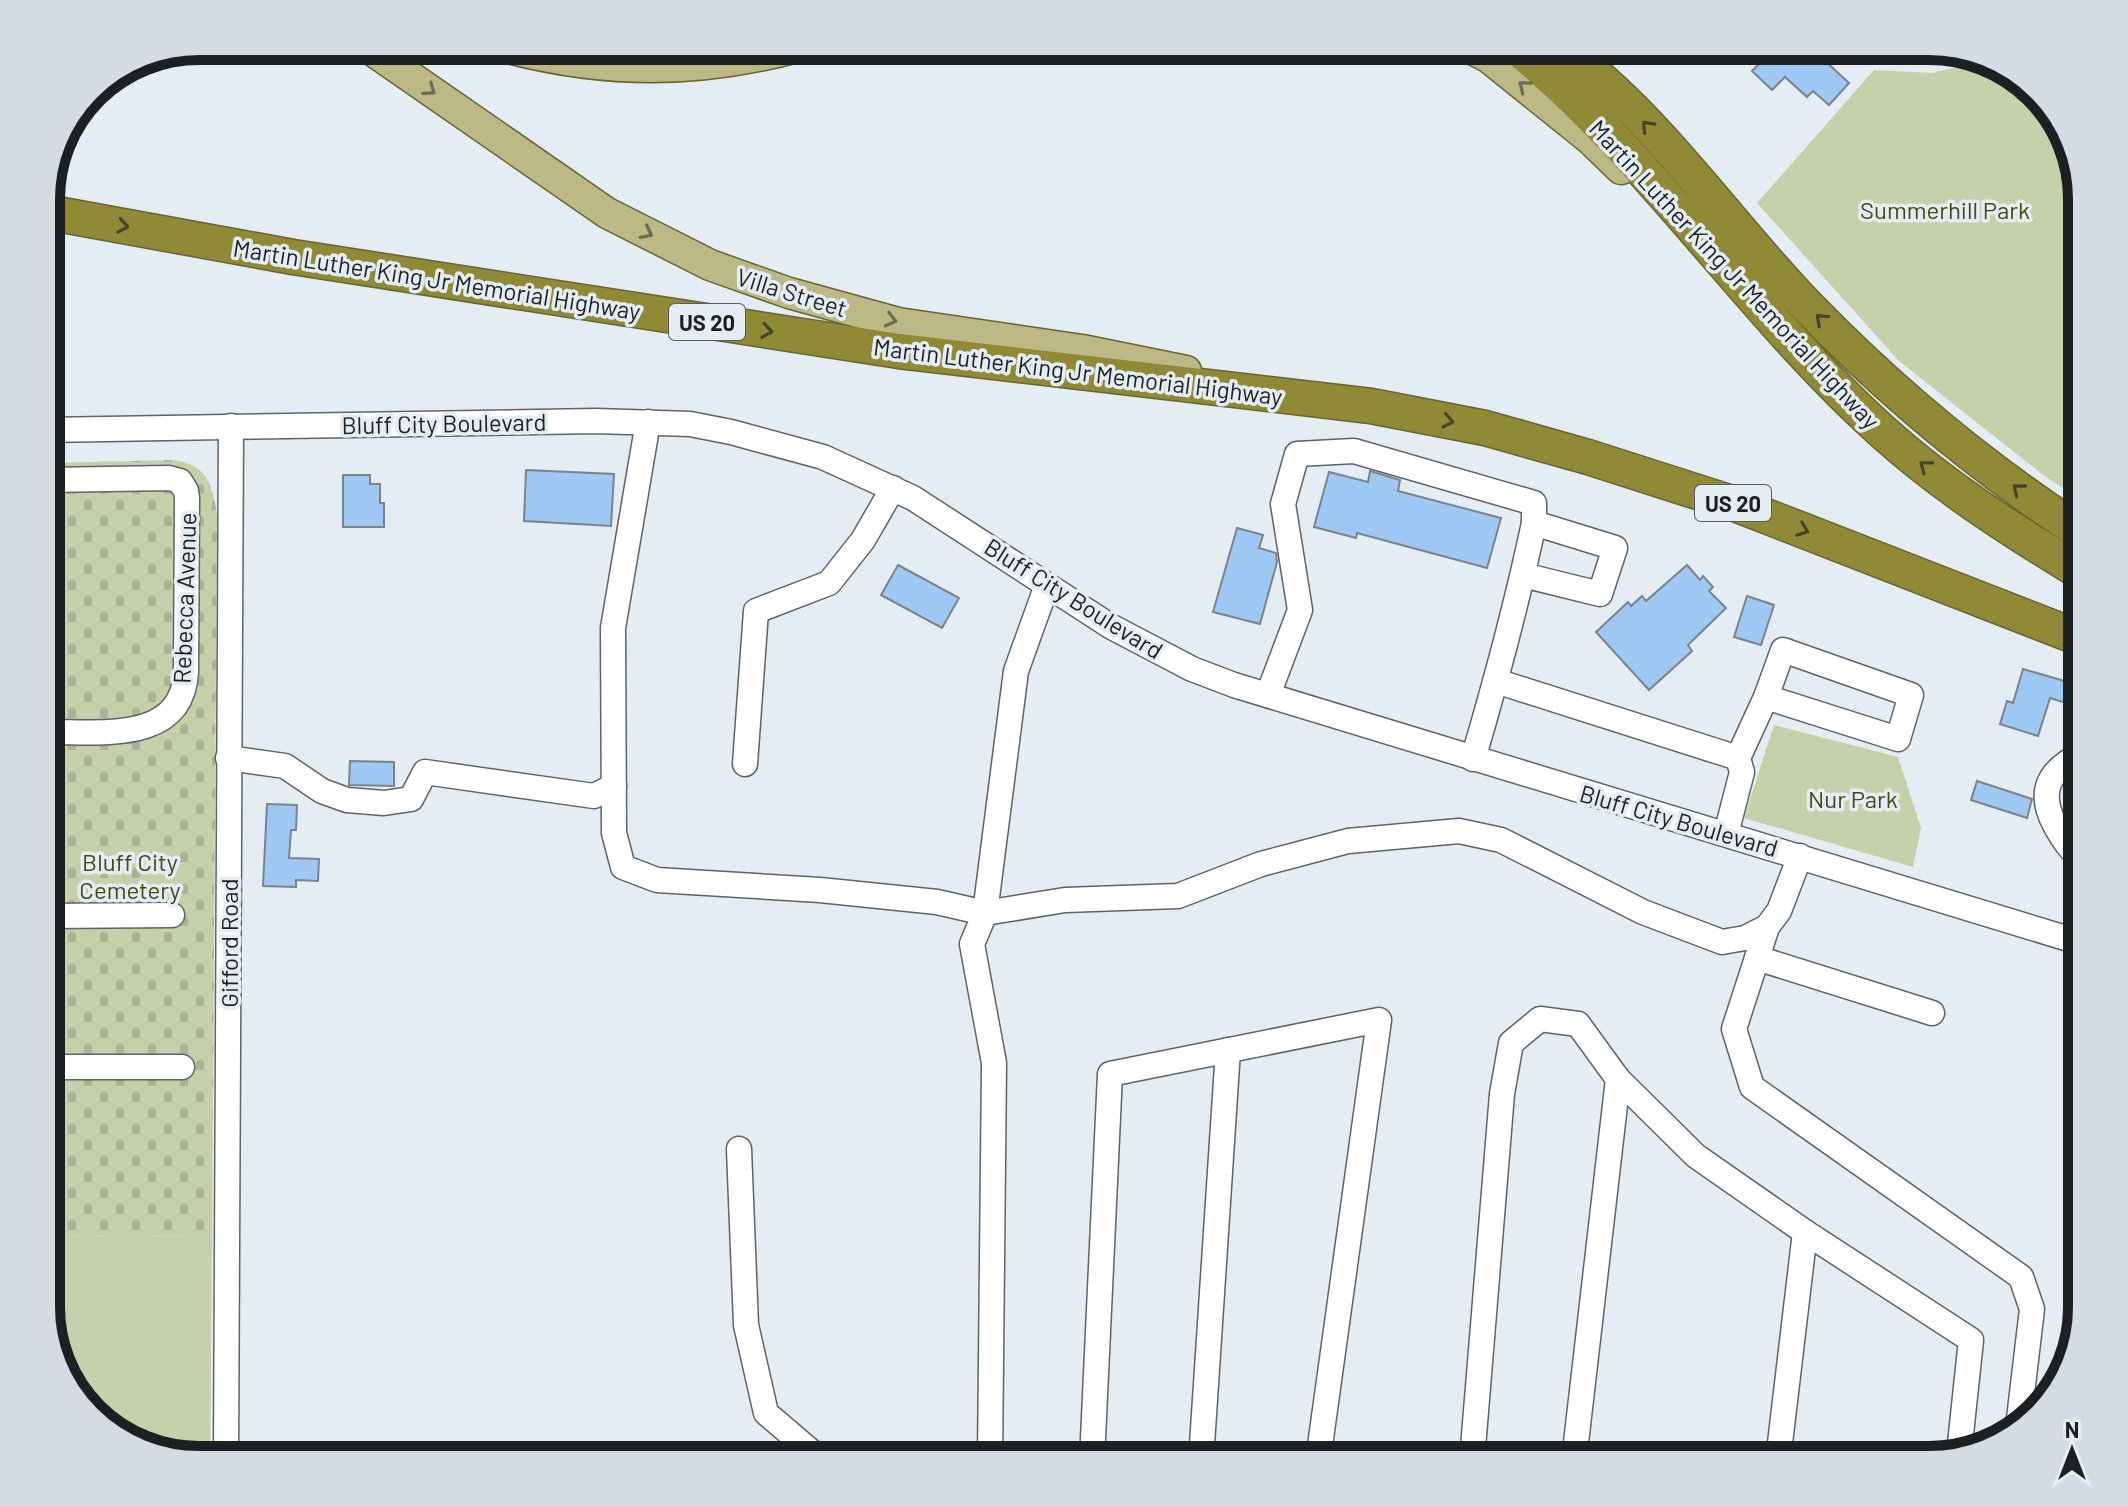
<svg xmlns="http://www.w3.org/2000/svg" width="2128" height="1506" viewBox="0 0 2128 1506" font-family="Barlow,sans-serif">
	<defs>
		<pattern id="cemetery-stones" width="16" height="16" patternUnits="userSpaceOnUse" patternTransform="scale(2)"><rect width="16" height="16" fill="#c6d1ab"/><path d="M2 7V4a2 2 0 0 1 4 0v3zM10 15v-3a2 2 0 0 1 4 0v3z" fill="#aab393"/></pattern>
	</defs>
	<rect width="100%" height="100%" fill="#e4ecf4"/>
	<!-- cemetery -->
	<path fill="url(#cemetery-stones)" d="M173,460C208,465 212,484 217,515L212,1235L46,1237V463Z"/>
	<!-- park -->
	<g fill="#c6d1ab">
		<path d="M1977,62L2022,77L2066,131L2082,198V501L2042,474L1899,361L1757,203L1874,70L1932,73Z"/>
		<path d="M1774,725L1898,757L1921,828L1913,867L1744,818Z"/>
		<path d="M212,1235L210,1460H198L106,1429L66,1383L46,1317V1237Z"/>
	</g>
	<!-- building -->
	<g fill="#9fc9f4" stroke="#7c838b" stroke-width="2">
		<path d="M1750,46H1798L1818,64L1823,59L1849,83L1829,105L1813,91L1807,97L1785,77L1772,90L1752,71L1764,59Z"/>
		<path d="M526,470L614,474L611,526L524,521Z"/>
		<path d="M1370,471L1400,480L1398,491L1501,518L1487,568L1357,533L1356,538L1314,527L1329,472L1368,482Z"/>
		<path d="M343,475H370V484H380V503H384V527H343Z"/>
		<path d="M1237,528L1263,535L1259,548L1276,553L1277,562L1260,624L1213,612Z"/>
		<path d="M898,565L959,598L942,628L881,595Z"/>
		<path d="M1687,565L1700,580L1703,576L1713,587L1709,591L1726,608L1688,645L1692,651L1649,690L1596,632L1628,602L1631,606L1642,596L1646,601Z"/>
		<path d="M1747,596L1774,605L1761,645L1734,637Z"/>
		<path d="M2023,669L2082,686V708L2050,698L2038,736L2000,724L2007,701L2013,703Z"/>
		<path d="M350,761L394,762V786L349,785Z"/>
		<path d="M1977,781L2032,799L2027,818L1971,800Z"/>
		<path d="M267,804L297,805L296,830H291L289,858L319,859L318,881L296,880V887L263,886Z"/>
	</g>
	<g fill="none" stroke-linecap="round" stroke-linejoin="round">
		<!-- minor casing -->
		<g stroke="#5d636b" stroke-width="27">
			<g id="minor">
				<path d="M648,422L613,628L614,833L623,867L657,880L820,890L937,902L985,913L1065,900L1178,896L1261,864L1348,841L1459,831L1501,840L1643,912L1722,942L1745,938L1767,927L1779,911L1800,856"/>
				<path d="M46,430L596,421L690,424L731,432L823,457L913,498L1110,626L1192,669L1234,685L2082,943"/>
				<path d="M1496,681L1738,758L1742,772L1726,834"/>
				<path d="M1268,695L1300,610L1283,504L1297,454L1354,451L1534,503V523"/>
				<path d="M46,732C98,731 182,745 186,672L187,498L186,491L180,481L169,478L46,480"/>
				<path d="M2082,754C2049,770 2037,791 2055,825C2063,839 2069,849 2082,859"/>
				<path d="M228,758L285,766L322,791L347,800L384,803L411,799L425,772L594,796L614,786"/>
				<path d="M1738,758L1766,697L1898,739L1911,695L1783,650L1766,697"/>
				<path d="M1473,759C1496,681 1517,603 1534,523L1615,548L1600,594L1523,575"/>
				<path d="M745,764L756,611L829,583L863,540L893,488"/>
				<path d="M46,916L172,915"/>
				<path d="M1767,927L1734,1029L1752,1087L2021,1277L2032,1309L2018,1427"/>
				<path d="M1757,958L1932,1013"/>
				<path d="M46,1067H182"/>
				<path d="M739,1149L746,1325L766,1413L821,1460"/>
				<path d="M226,1460L231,426"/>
				<path d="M990,1460L994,1063L972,944L985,913L1016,671L1047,585"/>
				<path d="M1092,1460L1110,1074L1379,1020L1318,1460"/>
				<path d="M1201,1460L1228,1050"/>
				<path d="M1472,1460L1502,1094L1511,1043L1540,1019L1578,1024L1618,1079L1696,1156L1805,1232"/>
				<path d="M1574,1460L1618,1079"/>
				<path d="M1778,1460L1805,1232L1971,1340L1959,1453"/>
			</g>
		</g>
		<!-- major casing -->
		<g stroke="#686530" stroke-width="33">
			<g id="major">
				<path d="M366,46L607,213L710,265L789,293L898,323L1082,350L1186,371"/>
				<path d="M501,46C604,74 698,74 801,46"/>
				<path d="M1466,46L1488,57L1590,139L1621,169"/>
			</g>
		</g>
		<!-- highway casing -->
		<g stroke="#686530" stroke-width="37">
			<g id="highway">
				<path d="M1515,46C1653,159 1751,314 1884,433C1944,487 2013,531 2082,573"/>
				<path d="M1559,46C1658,117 1726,223 1810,309C1892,393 1985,470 2082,533"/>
				<path d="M46,212L293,257L899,351L1371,406L1485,428L1588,457L1735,504L2082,639"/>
			</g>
		</g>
		<!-- minor -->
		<use href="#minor" stroke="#fff" stroke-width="24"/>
		<!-- major -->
		<use href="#major" stroke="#bcb987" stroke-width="30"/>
		<!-- highway -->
		<use href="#highway" stroke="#908a37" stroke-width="34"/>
	</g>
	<!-- one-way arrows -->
	<defs><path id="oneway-chevron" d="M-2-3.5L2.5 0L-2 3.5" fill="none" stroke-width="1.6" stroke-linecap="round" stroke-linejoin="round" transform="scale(2)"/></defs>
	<g stroke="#6c6c55">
		<use href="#oneway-chevron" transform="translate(1524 86) rotate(-141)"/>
		<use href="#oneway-chevron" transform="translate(430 90) rotate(35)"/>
		<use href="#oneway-chevron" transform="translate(647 233) rotate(27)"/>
		<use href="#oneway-chevron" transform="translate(891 320) rotate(14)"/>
	</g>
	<g stroke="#45452a">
		<use href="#oneway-chevron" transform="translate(1647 126) rotate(-133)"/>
		<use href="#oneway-chevron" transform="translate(123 226) rotate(10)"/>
		<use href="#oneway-chevron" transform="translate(1821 319) rotate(-137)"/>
		<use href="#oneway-chevron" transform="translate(767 331) rotate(9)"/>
		<use href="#oneway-chevron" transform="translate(1448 421) rotate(11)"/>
		<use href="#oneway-chevron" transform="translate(1925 466) rotate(-142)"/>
		<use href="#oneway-chevron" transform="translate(2018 489) rotate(-141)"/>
		<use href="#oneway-chevron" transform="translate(1803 530) rotate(21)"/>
	</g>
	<g text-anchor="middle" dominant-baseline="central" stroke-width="7" stroke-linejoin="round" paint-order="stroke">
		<!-- shield labels -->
		<g fill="#e4ecf4" stroke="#595d62" stroke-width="2">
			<rect x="669" y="304" width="76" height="36" rx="6"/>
			<rect x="1695" y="485" width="76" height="36" rx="6"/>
		</g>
		<g font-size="22" font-weight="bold" fill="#1d2023">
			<text x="707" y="322">US 20</text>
			<text x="1733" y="503">US 20</text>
		</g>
		<!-- park labels -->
		<g font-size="24" fill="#3f4b0e" stroke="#e4ecf4">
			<text x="1945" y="209">Summerhill Park</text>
			<text x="1853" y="798">Nur Park</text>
			<text x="130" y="861">Bluff City<tspan x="130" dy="28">Cemetery</tspan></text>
		</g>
		<!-- street labels -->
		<g font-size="24" fill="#1d2023" stroke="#e4ecf4">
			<text transform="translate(1735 274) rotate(47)">Martin Luther King Jr Memorial Highway</text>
			<text transform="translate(437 279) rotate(9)">Martin Luther King Jr Memorial Highway</text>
			<text transform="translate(792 292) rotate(17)">Villa Street</text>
			<text transform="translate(1078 371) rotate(7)">Martin Luther King Jr Memorial Highway</text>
			<text transform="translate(444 423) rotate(-1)">Bluff City Boulevard</text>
			<text transform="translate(184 598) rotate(-88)">Rebecca Avenue</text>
			<text transform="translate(1074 598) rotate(32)">Bluff City Boulevard</text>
			<text transform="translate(1679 820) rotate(16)">Bluff City Boulevard</text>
			<text transform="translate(228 943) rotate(-90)">Gifford Road</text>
		</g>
	</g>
	<!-- crop -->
	<path d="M0 0H2128V1506H0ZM199 60H1929A139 139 0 0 1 2068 199V1307A139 139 0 0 1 1929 1446H199A139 139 0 0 1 60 1307V199A139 139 0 0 1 199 60Z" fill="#d4dce3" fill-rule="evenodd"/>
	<path fill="none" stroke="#1d2023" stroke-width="10" d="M199 60H1929A139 139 0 0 1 2068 199V1307A139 139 0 0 1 1929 1446H199A139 139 0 0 1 60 1307V199A139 139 0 0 1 199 60Z"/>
	<!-- north arrow -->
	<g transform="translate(2072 1450)" stroke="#e4ecf4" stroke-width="6" paint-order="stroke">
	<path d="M0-6L14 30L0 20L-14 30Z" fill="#1d2023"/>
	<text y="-12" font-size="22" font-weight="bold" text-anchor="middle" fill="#1d2023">N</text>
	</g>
</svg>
